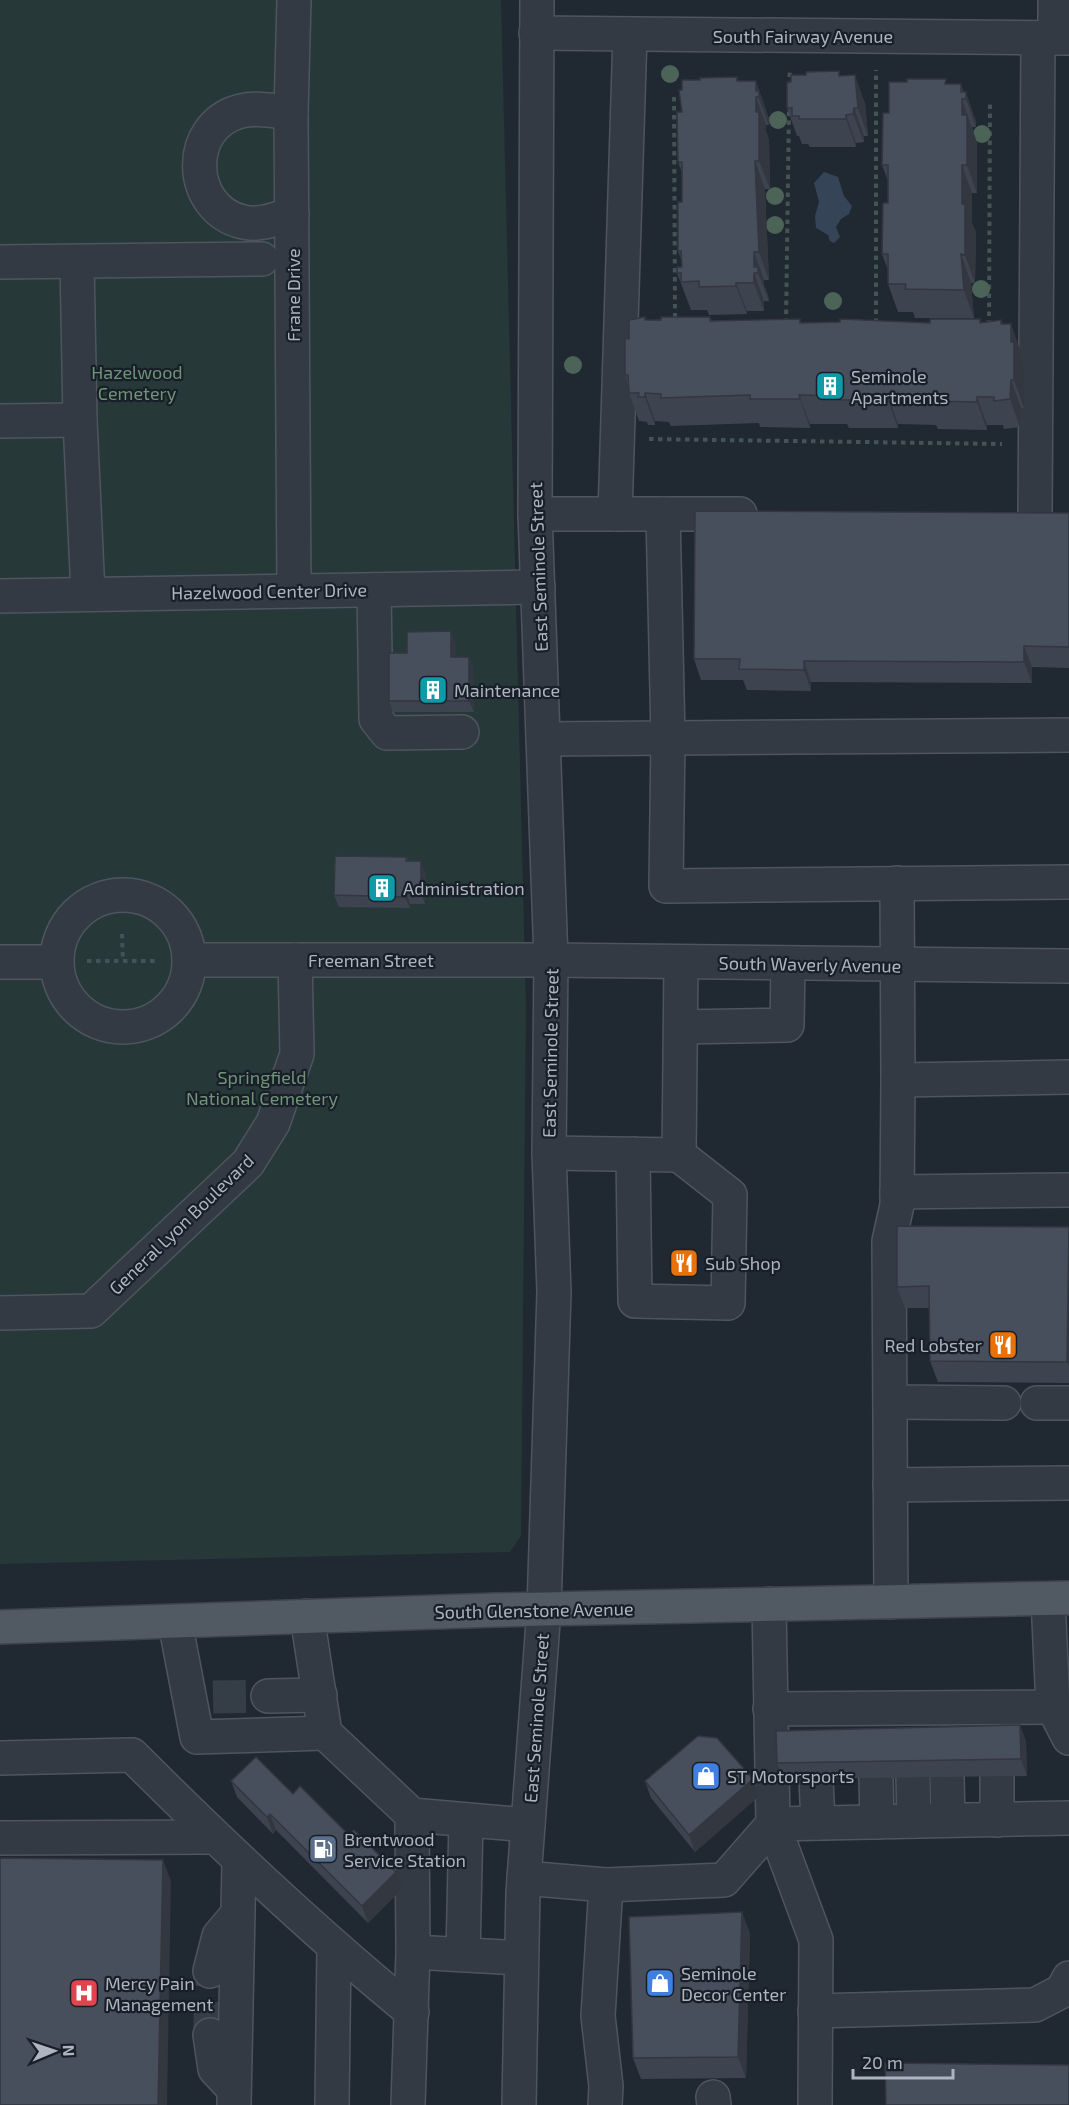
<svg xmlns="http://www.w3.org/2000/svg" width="1069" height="2105" viewBox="0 0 1069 2105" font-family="'Exo 2',sans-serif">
	<rect width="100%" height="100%" fill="#202832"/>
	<!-- green -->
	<path fill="#263838" d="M0,0H501L526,1008L521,1536L510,1552L0,1564Z"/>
	<!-- water -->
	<path fill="#364458" d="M824,172L838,177L844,196L852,206L849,214L841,219L836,227L840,237L834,243L830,241L828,235L816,228L815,216L819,202L814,183Z"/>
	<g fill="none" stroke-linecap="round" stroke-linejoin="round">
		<!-- minor-tunnel -->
		<g stroke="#353d47" stroke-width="33" stroke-dasharray="33 16" stroke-linecap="butt">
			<path d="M213,1697L268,1696"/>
			<path d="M210,2035V1971"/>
		</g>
		<!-- minor casing -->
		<g stroke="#4e555e" stroke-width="36">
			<g id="minor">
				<path d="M294,0L291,113L294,591"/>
				<path d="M536,33L1069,38"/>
				<path d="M1055,38V0"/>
				<path d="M291,113C275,111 257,107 241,111C184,125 187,209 243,222C259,226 276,219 292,214"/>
				<path d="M0,262L262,259"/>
				<path d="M77,262L80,420L88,594"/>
				<path d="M0,421L80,420"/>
				<path d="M535,514H740"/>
				<path d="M615,514L630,34"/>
				<path d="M663,514L668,737L666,886L1069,882"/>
				<path d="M1035,516L1038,38"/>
				<path d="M374,590L376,719L387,733L462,732"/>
				<path d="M0,596L538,587"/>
				<path d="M543,739L1069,735"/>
				<path d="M897,883L898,1080L1069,1077"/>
				<circle cx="123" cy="961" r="66"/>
				<path d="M190,960H551L1069,966"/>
				<path d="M0,962H56"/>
				<path d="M681,1027L787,1025L788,963"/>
				<path d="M549,1153L679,1155L681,962"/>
				<path d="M633,1154L635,1301L728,1303L730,1195L679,1155"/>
				<path d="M897,1192L1069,1190"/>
				<path d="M0,1313L91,1311L248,1163L273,1123L297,1054L295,960"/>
				<path d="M890,1402L1004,1403"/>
				<path d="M1037,1403H1069"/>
				<path d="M890,1485L1069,1483"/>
				<path d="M891,1602L889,1241L897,1205L898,1080"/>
				<path d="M307,1616L325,1733L412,1815L528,1825"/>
				<path d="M175,1622L197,1737L325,1733"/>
				<path d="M268,1696L320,1695"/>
				<path d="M1053,1707L1069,1738"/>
				<path d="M770,1709L1053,1707L1048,1599"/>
				<path d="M0,1758L132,1755C222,1845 313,1931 412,2012"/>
				<path d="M997,1776V1820"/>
				<path d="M913,1777L914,1821"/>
				<path d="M947,1777L948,1820"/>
				<path d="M876,1778L877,1822"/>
				<path d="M816,1779L818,1823"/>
				<path d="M412,1815L413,1952L521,1958"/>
				<path d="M0,1838L214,1837"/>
				<path d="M524,1878L606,1885L724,1880L773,1824L769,1604"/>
				<path d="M463,1954L466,1820"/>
				<path d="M210,1971L219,1936L235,1917"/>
				<path d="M815,2011L1035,2005L1062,1991L1069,1978"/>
				<path d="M210,2035L215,2069L233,2088"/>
				<path d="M713,2097L714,2105"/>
				<path d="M234,2105L239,1862"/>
				<path d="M332,2105L334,1948"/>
				<path d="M408,2105L413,1952"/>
				<path d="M519,2105L523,1892L544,1609L554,1292L549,1153L551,960L535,514L537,0"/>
				<path d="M605,2105L606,2086L598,2016L606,1885"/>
				<path d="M815,2105L816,1940L773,1824L1069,1818"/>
			</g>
		</g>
		<!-- major casing -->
		<g stroke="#3d434d" stroke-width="36">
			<path id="major" d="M0,1627L496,1610L1069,1598"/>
		</g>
		<!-- path -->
		<g stroke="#445355" stroke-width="4" stroke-dasharray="4.5 4.5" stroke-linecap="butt">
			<path d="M789,86L790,69"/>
			<path d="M674,97L675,321"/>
			<path d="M786,323L789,108"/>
			<path d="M876,323V70"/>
			<path d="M989,325L990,100"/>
			<path d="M649,439L1002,444"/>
			<path d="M122,934L123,961"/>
			<path d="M87,961H158"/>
		</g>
		<!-- minor -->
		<use href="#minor" stroke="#333a43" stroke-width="33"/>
		<!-- major -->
		<use href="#major" stroke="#515963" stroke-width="33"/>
	</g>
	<!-- trees -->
	<g fill="#4c6358">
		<circle cx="670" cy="74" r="9"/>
		<circle cx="778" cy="120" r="9"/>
		<circle cx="982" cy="134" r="9"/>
		<circle cx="775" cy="196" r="9"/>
		<circle cx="775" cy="225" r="9"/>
		<circle cx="981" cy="289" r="9"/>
		<circle cx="833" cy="301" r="9"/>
		<circle cx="573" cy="365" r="9"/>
	</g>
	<!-- wall -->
	<g fill="#3d444f">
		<path d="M841,76L865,103L868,136H864V142L856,143V147H810L808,144H802L799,136H797L787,108Z"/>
		<path d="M738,81H756L769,119V125H766V131L769,140L770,189H765L769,280H764V285L768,295L769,301H764V311H747V314L709,315L707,310H691L677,273L682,267L681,259L678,251L682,202V173L678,162L682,112V90Z"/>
		<path d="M948,84L964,92L976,121V127H972L977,143V193H972V223L976,232L975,283H971L974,318H915L913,312H898L888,284V270L882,254L888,203V181L882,165L889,113Z"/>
		<path d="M645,317L646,320L710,317L712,321L801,323H930L980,319L981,323L1001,320L1003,324L1021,352V361L1024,370V408H1021L1020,427L1004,429L1003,425H987V430L938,429L936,425L898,424V428H849L847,424H810V428L760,427L759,423L671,426L669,422L655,421V425H648L647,422L639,421L629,393L628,386L625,375L629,339Z"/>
		<path d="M1069,513V668L1032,667V683L811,682V691L747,690L743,680H701L694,659Z"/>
		<path d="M456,643L455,657H469L473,669L474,712H393L389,701L407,653Z"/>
		<path d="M407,857L408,861L426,873L425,904H410V908L339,907L334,895Z"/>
		<path d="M1069,1227V1383L938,1382L930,1361L929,1308H905L897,1287Z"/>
		<path d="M1020,1725L1026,1742L1027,1776L783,1779L777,1763Z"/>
		<path d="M231,1781L293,1794L402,1889L368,1923L276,1830L273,1834L237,1797Z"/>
		<path d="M645,1781L759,1796L695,1852L651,1798Z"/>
		<path d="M750,1933L746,2078L641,2079L633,2058Z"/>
	</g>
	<!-- shaded-wall -->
	<g fill="#323740">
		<path d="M855,75L865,103L868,136L858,108Z"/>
		<path d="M756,81L769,119V125L756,91Z"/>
		<path d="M961,84L966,97V92L976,121V127L966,99L961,92Z"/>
		<path d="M756,97L766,125V131L769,140L770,189L759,161L756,112Z"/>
		<path d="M962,99L977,143V193L967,165L962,115Z"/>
		<path d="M854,108L864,136V142L853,114Z"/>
		<path d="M846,115L856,143V147L846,119Z"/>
		<path d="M755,161L765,189L769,280L759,252Z"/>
		<path d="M962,165L972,193V223L976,232L975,283L965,255L962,204Z"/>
		<path d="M754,252L764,280V285L768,295L769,301L758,273L754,267Z"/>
		<path d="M961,254L971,283L974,318L964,290Z"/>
		<path d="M754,273L764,301V311L754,283Z"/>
		<path d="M736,283L747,311V314L736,286Z"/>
		<path d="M1011,324L1021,352V361L1024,370V408L1014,380L1011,342Z"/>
		<path d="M1011,380L1021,408L1020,427L1010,399Z"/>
		<path d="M645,393L655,421V425L645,397Z"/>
		<path d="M799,395L810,424V428L800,399Z"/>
		<path d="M888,396L898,424V428L888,400Z"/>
		<path d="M977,397L987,425V430L977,402Z"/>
		<path d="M451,631L456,643L455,668L451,657Z"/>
		<path d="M1024,646L1032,667V683L1024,662Z"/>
		<path d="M469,657L473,669L474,712L469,701Z"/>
		<path d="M804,661L811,682V691L804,670Z"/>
		<path d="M421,861L426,873L425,904L421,893Z"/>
		<path d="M406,892L410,904V908L405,897Z"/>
		<path d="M1069,1269V1367L1067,1362Z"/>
		<path d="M1020,1725L1026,1742L1027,1776L1021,1759Z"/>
		<path d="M753,1779L759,1796L695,1852L689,1835Z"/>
		<path d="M270,1814L276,1830L273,1834L267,1817Z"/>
		<path d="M163,1860L171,1881L167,2105H158Z"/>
		<path d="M396,1872L402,1889L368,1923L362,1906Z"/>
		<path d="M742,1912L750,1933L746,2078L738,2057Z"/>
	</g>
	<!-- building -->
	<g fill="#474f5c" stroke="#323740" stroke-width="1.5">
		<path d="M839,71V76L855,75L858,108H854L853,114L846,115V119H799V116H792V108H787V83L791,82V75H806V72Z"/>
		<path d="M737,77V81H756V91H759V97H756V112H759V161H755L759,252H754V267H758V273H754V283H736V286L699,287V281L681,282V273H677V267H682L681,251H678V202H682V162H678L677,112H682L679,90H682V80H700V78Z"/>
		<path d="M907,79H946L945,84H961V92H966V99H962V115H967V165H962V204H965V255L961,254L964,290L905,289L906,284H888V254H882L883,203H888V165H882L883,113H889V82H907Z"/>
		<path d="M645,317V320H661V317H710V321L800,319V323L840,322V319L930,323V319H980V323L1001,320V324H1011V342H1014V380H1011L1010,399L994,401V397H977V402L928,401V397L888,396V400H839V396L799,395L800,399H750V395L661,398V394L645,393V397H638L639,393H629L628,375H625V338L629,339V320Z"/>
		<path d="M695,511L1069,513V647L1024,646V662L804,661V670L739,669L740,659H694Z"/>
		<path d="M451,631V657H469V701H389V653H407V632Z"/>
		<path d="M335,856L407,857L406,861H421V893L406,892L405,897L334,895Z"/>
		<path d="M897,1226L1069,1227L1067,1362L930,1361L929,1286L897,1287Z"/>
		<path d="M1020,1725L1021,1759L777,1763L776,1731Z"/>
		<path d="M698,1736L717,1738L753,1779L689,1835L645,1781Z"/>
		<path d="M256,1757L293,1794L300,1786L349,1835L354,1830L396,1872L362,1906L270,1814L267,1817L231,1781Z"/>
		<path d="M0,1858L163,1860L158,2105H0Z"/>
		<path d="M742,1912L738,2057L633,2058L629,1917Z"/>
		<path d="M885,2063L1069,2065V2105H886Z"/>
	</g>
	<!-- icons -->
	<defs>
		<g id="building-square" transform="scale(1.5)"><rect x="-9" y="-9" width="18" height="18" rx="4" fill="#0f9aa8" stroke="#191f28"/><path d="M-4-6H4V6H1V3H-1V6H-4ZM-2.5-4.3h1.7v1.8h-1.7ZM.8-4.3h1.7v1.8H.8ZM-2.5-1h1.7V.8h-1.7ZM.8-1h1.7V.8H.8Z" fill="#fff"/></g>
		<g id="restaurant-square" transform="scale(1.5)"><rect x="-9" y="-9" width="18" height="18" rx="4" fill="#e8710a" stroke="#191f28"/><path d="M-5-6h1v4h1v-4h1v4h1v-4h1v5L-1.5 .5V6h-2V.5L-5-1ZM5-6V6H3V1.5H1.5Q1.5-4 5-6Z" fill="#fff"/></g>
		<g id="shop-square" transform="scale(1.5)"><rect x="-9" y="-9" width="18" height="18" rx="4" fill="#3f7fe0" stroke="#191f28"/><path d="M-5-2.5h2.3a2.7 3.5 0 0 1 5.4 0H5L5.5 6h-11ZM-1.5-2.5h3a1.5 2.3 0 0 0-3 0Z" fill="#fff"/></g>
		<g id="fuel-square" transform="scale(1.5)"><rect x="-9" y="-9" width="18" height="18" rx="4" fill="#5c6f8a" stroke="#191f28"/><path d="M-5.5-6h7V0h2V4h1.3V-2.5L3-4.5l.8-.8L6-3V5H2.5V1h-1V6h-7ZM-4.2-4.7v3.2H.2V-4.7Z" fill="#fff"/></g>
		<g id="hospital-square" transform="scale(1.5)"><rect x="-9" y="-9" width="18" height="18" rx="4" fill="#e0444e" stroke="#191f28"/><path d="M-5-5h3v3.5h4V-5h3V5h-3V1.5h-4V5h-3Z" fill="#fff"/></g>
	</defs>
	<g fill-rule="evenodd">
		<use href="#building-square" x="830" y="386"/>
		<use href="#building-square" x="433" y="690"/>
		<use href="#building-square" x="382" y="888"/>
		<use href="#restaurant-square" x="684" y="1263"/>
		<use href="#restaurant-square" x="1003" y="1345"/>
		<use href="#shop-square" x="706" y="1776"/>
		<use href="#fuel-square" x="323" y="1849"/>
		<use href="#shop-square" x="660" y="1983"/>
		<use href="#hospital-square" x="84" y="1993"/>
	</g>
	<g text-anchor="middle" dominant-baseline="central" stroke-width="4.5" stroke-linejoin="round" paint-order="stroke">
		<!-- street labels -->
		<g font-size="18" fill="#adb5c0" stroke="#191f28">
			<text x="803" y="36">South Fairway Avenue</text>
			<text transform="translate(293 295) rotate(-90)">Frane Drive</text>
			<text transform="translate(538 567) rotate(-92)">East Seminole Street</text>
			<text transform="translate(269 591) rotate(-1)">Hazelwood Center Drive</text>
			<text x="371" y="960">Freeman Street</text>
			<text transform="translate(810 964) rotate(1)">South Waverly Avenue</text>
			<text transform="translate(550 1053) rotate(-89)">East Seminole Street</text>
			<text transform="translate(181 1224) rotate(-44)">General Lyon Boulevard</text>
			<text transform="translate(534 1610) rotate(-1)">South Glenstone Avenue</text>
			<text transform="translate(536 1718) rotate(-86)">East Seminole Street</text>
		</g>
		<!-- park labels -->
		<g font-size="18" fill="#709478" stroke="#191f28">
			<text x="137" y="372">Hazelwood<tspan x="137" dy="21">Cemetery</tspan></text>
			<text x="262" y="1077">Springfield<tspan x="262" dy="21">National Cemetery</tspan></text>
		</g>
		<!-- poi labels -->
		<g font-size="18" fill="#adb5c0" stroke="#191f28" text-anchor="start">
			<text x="851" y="376">Seminole<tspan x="851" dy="21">Apartments</tspan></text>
			<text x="454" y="690">Maintenance</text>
			<text x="403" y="888">Administration</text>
			<text x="705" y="1263">Sub Shop</text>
			<text x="982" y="1345" text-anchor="end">Red Lobster</text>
			<text x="727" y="1776">ST Motorsports</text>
			<text x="344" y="1839">Brentwood<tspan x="344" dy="21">Service Station</tspan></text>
			<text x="681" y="1973">Seminole<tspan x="681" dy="21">Decor Center</tspan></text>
			<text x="105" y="1983">Mercy Pain<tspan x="105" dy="21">Management</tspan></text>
		</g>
	</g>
	<!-- north arrow -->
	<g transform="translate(54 2051) rotate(88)" stroke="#191f28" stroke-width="4.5" paint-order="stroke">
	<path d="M0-4.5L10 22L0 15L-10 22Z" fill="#adb5c0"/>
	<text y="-9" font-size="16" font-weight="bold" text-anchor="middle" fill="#adb5c0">N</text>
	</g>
	<!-- scale -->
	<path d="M853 2069v9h100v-9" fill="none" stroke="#adb5c0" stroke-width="3"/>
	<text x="862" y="2069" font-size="18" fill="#adb5c0" stroke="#191f28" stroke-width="4.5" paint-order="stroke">20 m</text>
</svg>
